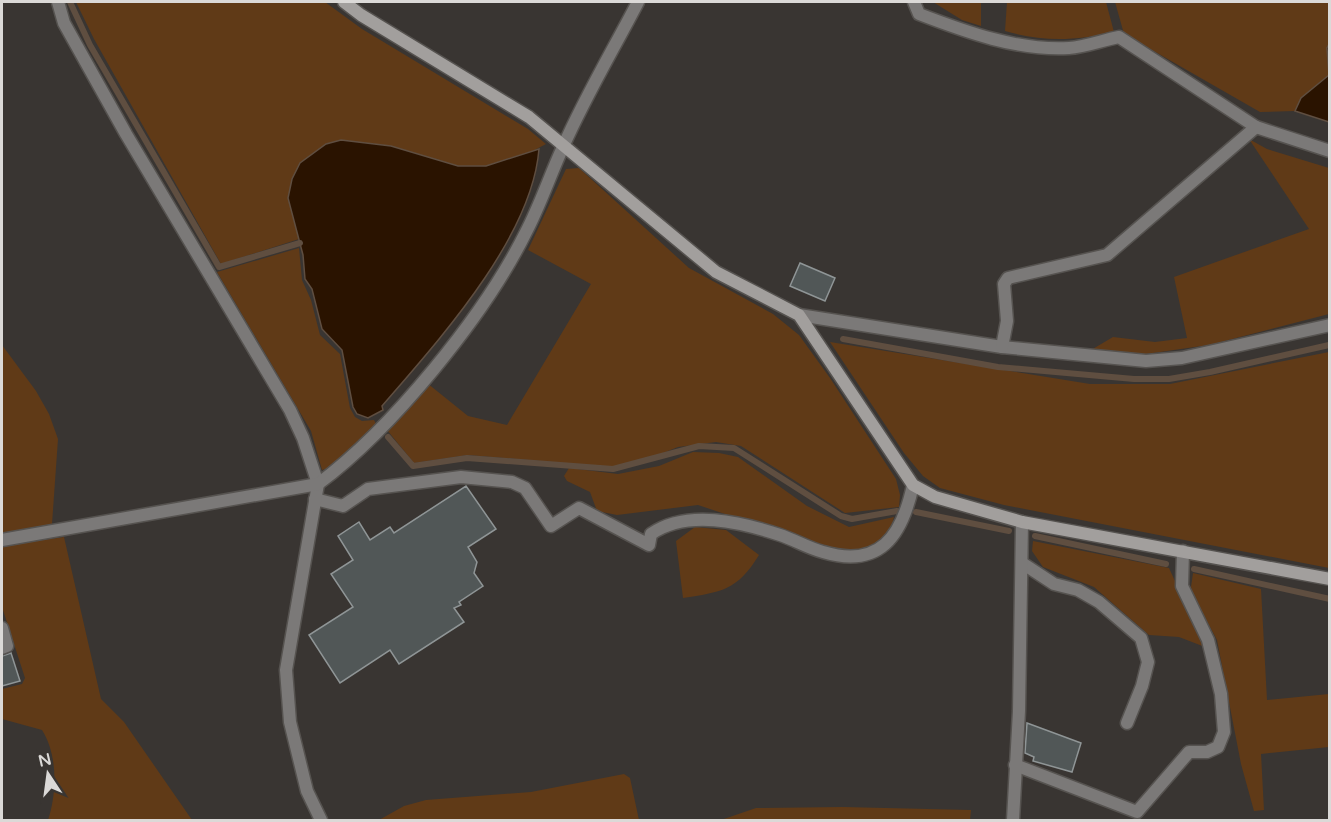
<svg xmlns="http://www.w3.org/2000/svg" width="1331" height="822" viewBox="0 0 1331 822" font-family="'Varela Round',sans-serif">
	<rect width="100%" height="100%" fill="#393532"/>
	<!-- green -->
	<g fill="#603a17">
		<path d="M76,2H325L362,29L528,129L546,144L525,155L507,161L486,166H458L391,146L341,140L300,163L292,179L288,198L299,239L221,264L94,39Z"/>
		<path d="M933,2H981V26L962,20Z"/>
		<path d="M1007,2H1106L1114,32C1075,41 1043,42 1005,31Z"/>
		<path d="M1115,2H1329V44L1327,48L1329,75L1301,98L1295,111L1260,112L1124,34Z"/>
		<path d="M1249,139L1267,149L1329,168V314L1209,345L1139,355L1091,350L1113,337L1155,342L1187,338L1174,277L1309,229Z"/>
		<path d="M579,168L689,268L773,314L799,335L830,378L896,479L900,495L899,507L845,513L741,446L716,442L678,447L653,457L612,467L468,455L414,463L387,430L427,383L468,416L507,425L591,284L528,250L566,169Z"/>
		<path d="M299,248L302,280L311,300L320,335L340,354L350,408L355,417L362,421L374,420L376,424L331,467L322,470L311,431L217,272Z"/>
		<path d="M830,342L1090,384H1170L1329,352V568L1004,505L940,488L923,476L904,453Z"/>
		<path d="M2,345L36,391L49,414L58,439L52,524L2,533Z"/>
		<path d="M693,452L719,453L738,457L807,506L849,527L894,517C888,543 867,552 842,553L698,505L617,515L597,511L590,492L567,481L564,476L569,468L618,474L659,466Z"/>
		<path d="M695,527L726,530L759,555C737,591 721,592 683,598L676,541Z"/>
		<path d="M64,537L101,699L124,722L192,820H48C57,793 58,755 42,730L2,719V689L22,684L25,678L2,607V546Z"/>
		<path d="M1033,541L1169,568L1205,647L1179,637L1149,635L1094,587L1043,567L1032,551Z"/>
		<path d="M1193,573L1261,589L1267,700L1329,694V747L1261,754L1264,810L1254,811L1241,764L1217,640L1193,595L1191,587Z"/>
		<path d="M624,774L630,778L639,820H379L404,806L426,800L531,792Z"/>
		<path d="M843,807L971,810L970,820H721L756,808Z"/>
	</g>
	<!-- water -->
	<g fill="#2a1300" stroke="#5f4e40" stroke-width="1.5">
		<path d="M1329,44L1330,122H1329L1295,111L1301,98L1329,75L1327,48Z"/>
		<path d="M341,140L391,146L458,166H486L539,149C532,238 439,340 382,406L383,410L368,418L357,414L353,407L342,350L322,329L312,289L305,279L303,255L288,198L292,179L300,163L326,144Z"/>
	</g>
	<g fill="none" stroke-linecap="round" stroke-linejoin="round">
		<!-- stream -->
		<g stroke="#5f4e40" stroke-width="6">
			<path d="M70,2L90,45L219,267L300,243"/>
			<path d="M843,339L998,367L1134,379H1169L1210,372L1329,345"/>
			<path d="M388,437L413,466L467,458L613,469L699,446L734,448L841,516L852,519L897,511"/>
			<path d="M916,512L1009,531"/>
			<path d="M1035,536L1166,564"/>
			<path d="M1194,569L1330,599"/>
		</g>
	</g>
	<!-- building -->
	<g fill="#515757" stroke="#8f9596" stroke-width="1.5">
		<path d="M800,263L835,278L825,301L790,286Z"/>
		<path d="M466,486L496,529L468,547L477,562L474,573L483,586L459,602L461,605L454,608L464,622L399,664L390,650L340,683L309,635L353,607L331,574L353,560L338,536L359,522L370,540L390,527L394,533Z"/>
		<path d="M11,653L20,681L2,686V656Z"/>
		<path d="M1027,723L1081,743L1072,772L1033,761L1034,757L1025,753Z"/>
	</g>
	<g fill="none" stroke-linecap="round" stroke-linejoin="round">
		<!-- lane casing -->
		<g stroke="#565350" stroke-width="15">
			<g id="lane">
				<path d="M315,499L343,506L368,489L461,477L512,482L525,488L551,526L579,508L649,545L651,534C687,509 741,522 780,535C795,540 808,548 823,552C880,569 902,536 913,485"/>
				<path d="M1022,563L1054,584L1078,590L1099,602L1141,638L1148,662L1142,686L1127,723"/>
				<path d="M1015,765L1137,812L1189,752H1207L1218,747L1224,732L1221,694L1208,640L1182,586L1183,551"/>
			</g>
		</g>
		<!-- street casing -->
		<g stroke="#565350" stroke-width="15">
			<g id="street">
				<path d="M58,2L64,23L126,134L290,410L303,438L318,484L286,670L290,722L307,791L321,820"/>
				<path d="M914,2L919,14C966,32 1018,51 1069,48C1085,47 1103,40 1119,37L1256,127L1330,151"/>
				<path d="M799,315L1002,347L1146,361L1182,358L1330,325"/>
				<path d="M1002,347L1007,321L1004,284L1008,278L1107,255L1256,127"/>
				<path d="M2,540L318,484C392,429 484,316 525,234C540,206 550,175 563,147C585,97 613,50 638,2"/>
				<path d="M2,628L7,646L2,648"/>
				<path d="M1013,820L1019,711L1022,522"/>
			</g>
		</g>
		<!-- secondary casing -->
		<g stroke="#565350" stroke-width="15">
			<path id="secondary" d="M344,2L361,15L529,117L716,272L799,315L913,485L935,497L1022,522L1330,579"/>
		</g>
		<!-- lane -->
		<use href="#lane" stroke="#7b7978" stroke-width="12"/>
		<!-- street -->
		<use href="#street" stroke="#7b7978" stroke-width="12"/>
		<!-- secondary -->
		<use href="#secondary" stroke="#a29f9d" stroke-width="12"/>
	</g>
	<!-- border -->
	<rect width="1331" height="822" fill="none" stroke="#dbd9d7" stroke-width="6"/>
	<!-- north arrow -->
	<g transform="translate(48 774) rotate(347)" stroke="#393532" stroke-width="4.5" paint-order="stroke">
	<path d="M0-4.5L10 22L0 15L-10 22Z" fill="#dbd9d7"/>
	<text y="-9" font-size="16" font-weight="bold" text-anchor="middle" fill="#dbd9d7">N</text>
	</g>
</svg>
